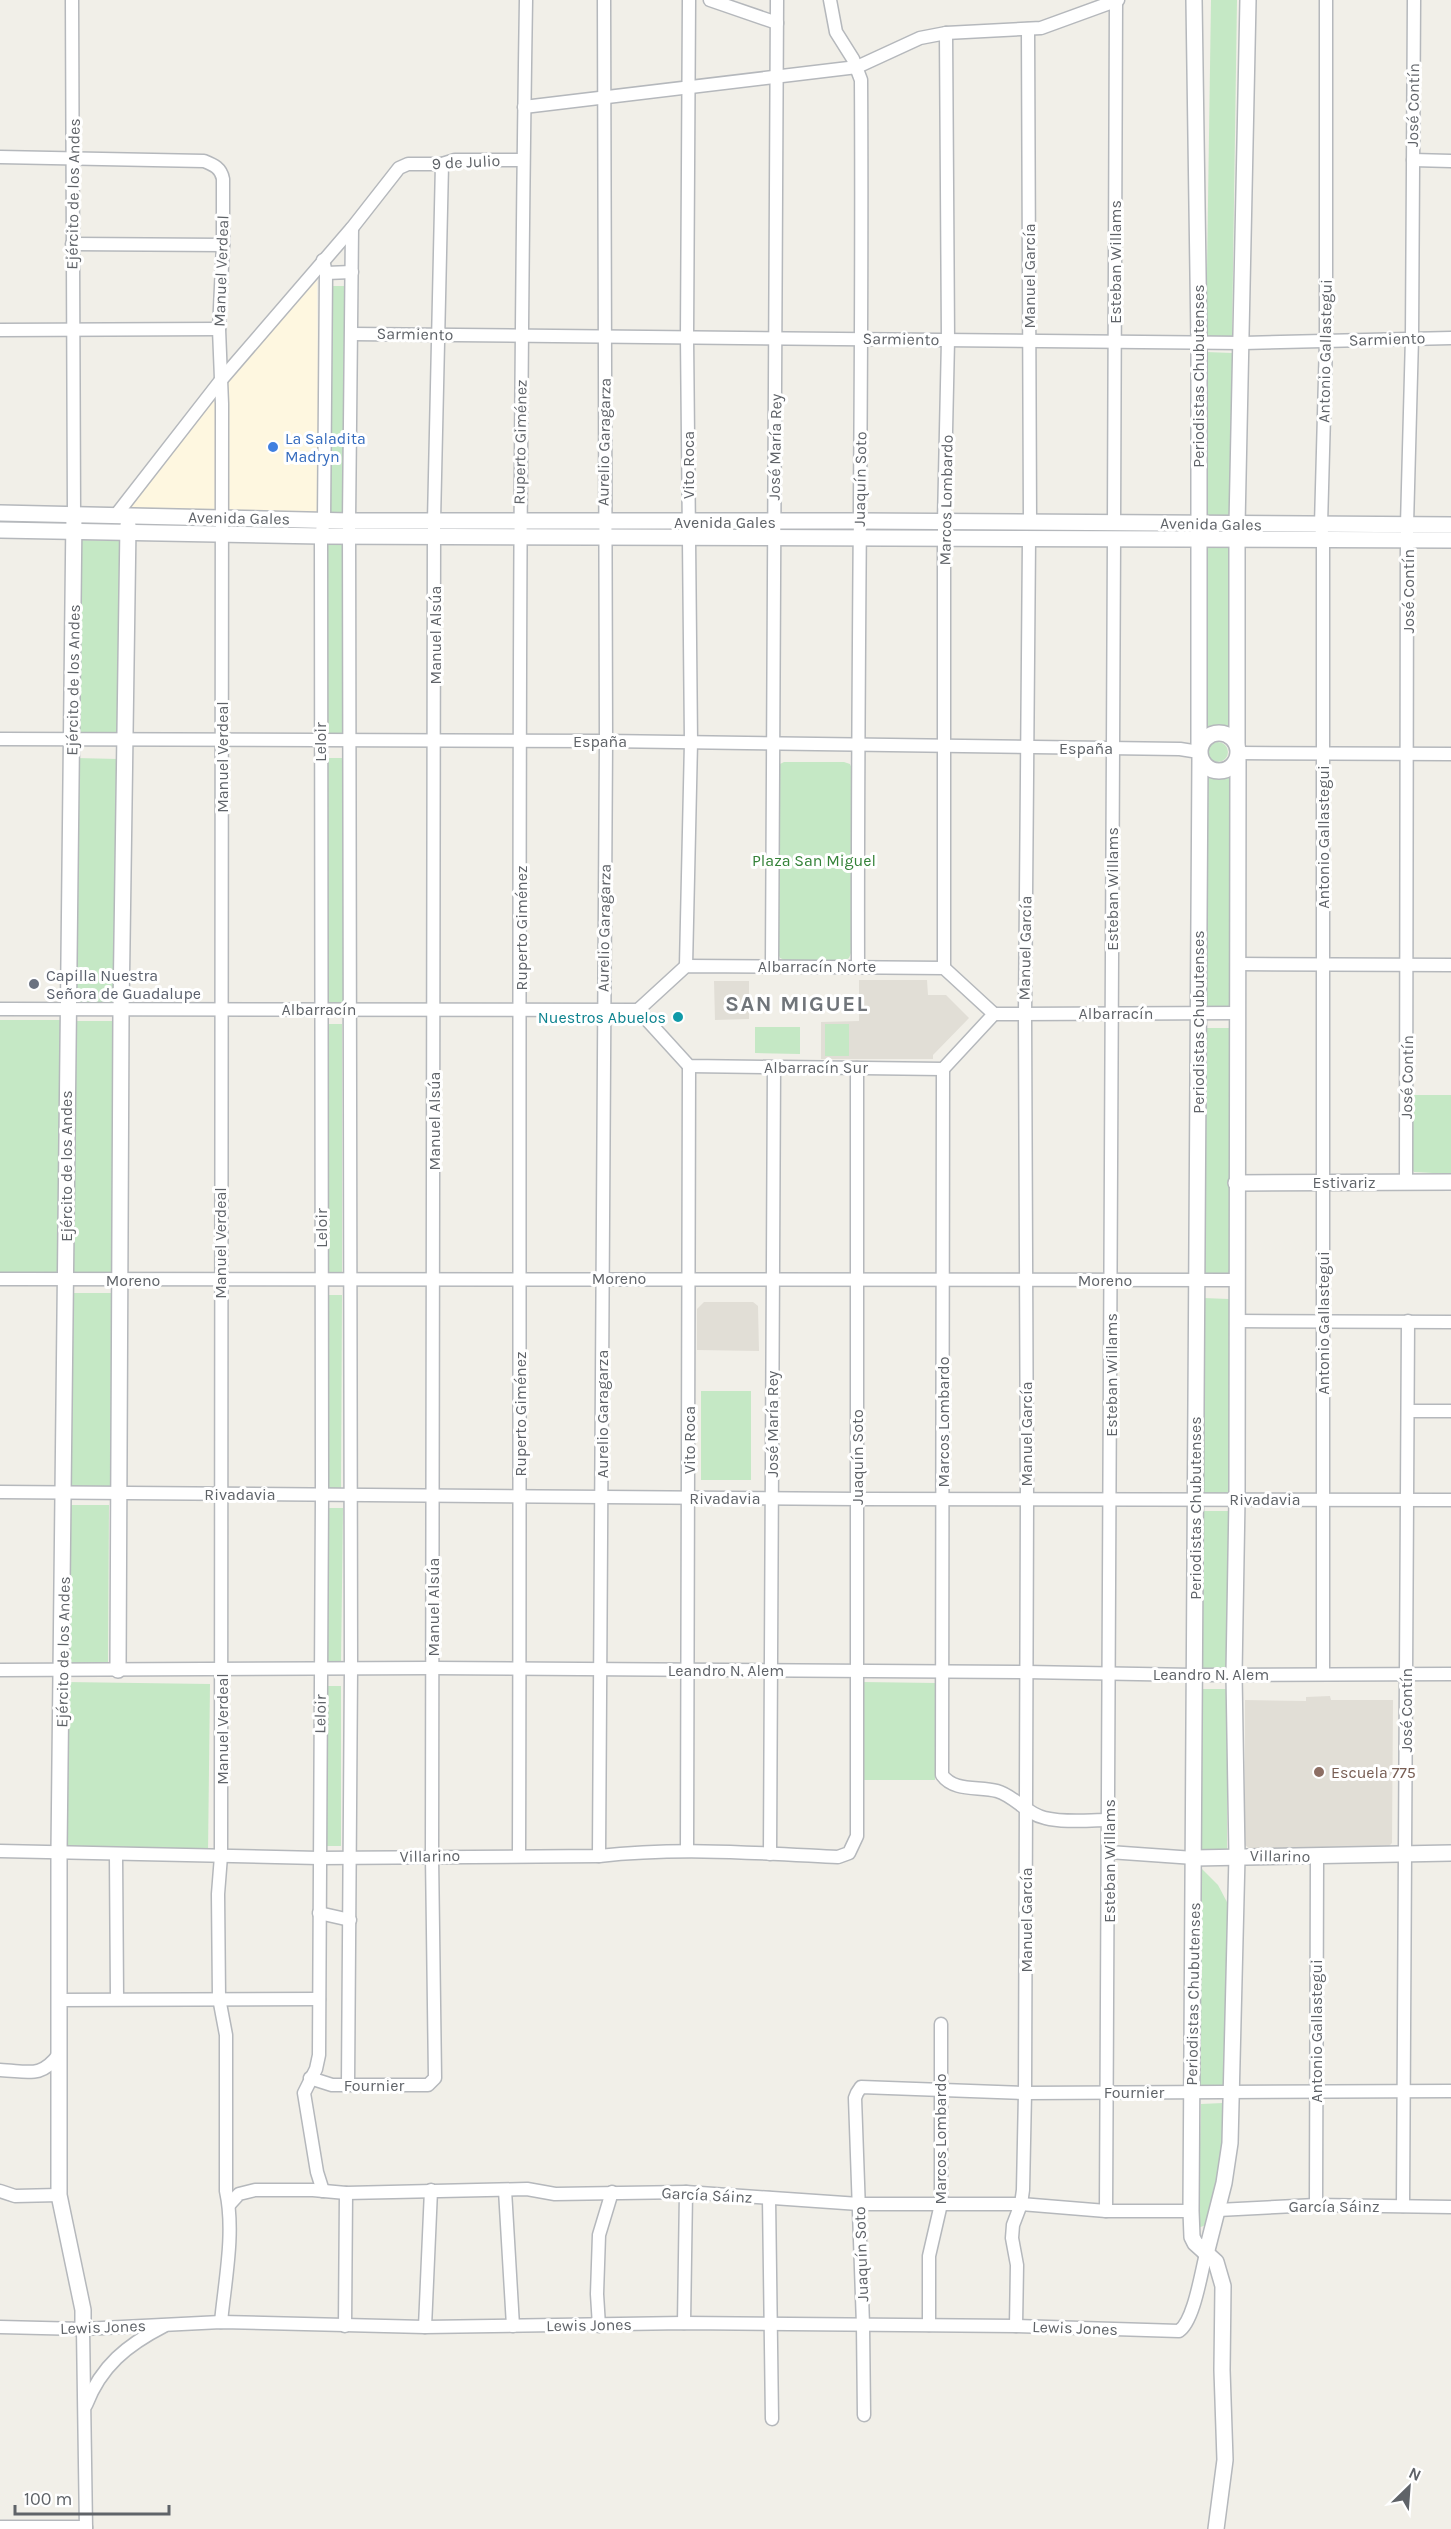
<svg xmlns="http://www.w3.org/2000/svg" width="1451" height="2529" viewBox="0 0 1451 2529" font-family="Karla,sans-serif">
	<rect width="100%" height="100%" fill="#f1efe8"/>
	<!-- commercial -->
	<g fill="#fef7e0">
		<path d="M317,280L319,516L228,514V379Z"/>
		<path d="M220,382L218,509L117,510Z"/>
	</g>
	<!-- education -->
	<g fill="#e1ded6">
		<path d="M859,980H927L928,995H946L969,1018L933,1055V1059H821V1022L859,1021Z"/>
		<path d="M714,981H749V1019L715,1020Z"/>
		<path d="M704,1302H753L758,1306L759,1351L697,1350V1309Z"/>
		<path d="M1330,1696L1331,1700H1393L1392,1843L1386,1849H1250L1245,1845V1700L1306,1701V1697Z"/>
	</g>
	<!-- green -->
	<g fill="#c5e8c5">
		<path d="M1211,0H1237L1232,337H1206Z"/>
		<path d="M328,286H346L345,516H328Z"/>
		<path d="M1206,352L1232,353V519H1205Z"/>
		<path d="M79,540L120,541L119,734H77Z"/>
		<path d="M326,543L343,544L342,733H325Z"/>
		<path d="M1205,546H1231L1230,731L1218,727L1204,731Z"/>
		<circle cx="1218" cy="752" r="10"/>
		<path d="M76,758L118,759L116,1005L74,1004Z"/>
		<rect x="325" y="758" width="18" height="247"/>
		<path d="M784,762H844L850,764L852,769L851,953L849,958L844,961H787L780,958L777,951L778,769L780,764Z"/>
		<path d="M1204,772L1218,776L1231,772V1009H1205Z"/>
		<rect x="0" y="1020" width="62" height="254"/>
		<path d="M73,1021H115L113,1272H71Z"/>
		<rect x="325" y="1024" width="17" height="248"/>
		<rect x="825" y="1024" width="24" height="32"/>
		<path d="M755,1027H800V1054L755,1053Z"/>
		<rect x="1203" y="1028" width="26" height="245"/>
		<path d="M1412,1095H1451V1174L1414,1172L1410,1168Z"/>
		<path d="M71,1293H113L112,1487L70,1486Z"/>
		<path d="M324,1295H342L341,1492L324,1491Z"/>
		<path d="M1203,1298L1229,1299L1230,1495H1203Z"/>
		<rect x="701" y="1391" width="50" height="89"/>
		<path d="M67,1505H109L108,1667H66Z"/>
		<path d="M325,1508H343L341,1664H324Z"/>
		<rect x="1202" y="1511" width="26" height="164"/>
		<path d="M66,1682L210,1684L208,1853L65,1851Z"/>
		<path d="M862,1682L936,1683L935,1780H862Z"/>
		<rect x="324" y="1686" width="17" height="160"/>
		<rect x="1201" y="1689" width="26" height="165"/>
		<path d="M1201,1868L1218,1885L1228,1904L1224,2086L1200,2087Z"/>
		<path d="M1223,2103C1225,2144 1219,2186 1206,2225L1198,2228L1201,2104Z"/>
	</g>
	<g fill="none" stroke-linecap="round" stroke-linejoin="round">
		<!-- minor casing -->
		<g stroke="#b5b8bc" stroke-width="15">
			<g id="minor">
				<path d="M72,0L74,514"/>
				<path d="M710,0L777,23"/>
				<path d="M830,0L836,32L853,59L861,80C863,376 857,671 858,966"/>
				<path d="M1028,29L1030,523"/>
				<path d="M524,107L857,67L920,38L946,33L1041,28L1118,0"/>
				<path d="M0,157L204,161C214,165 221,168 223,179V245L219,329L222,404L221,1856L218,1894L219,1998L226,2035V2191C235,2232 225,2280 221,2322"/>
				<path d="M1413,160L1451,161"/>
				<path d="M72,244L223,245"/>
				<path d="M326,273L352,272"/>
				<path d="M0,330L219,329"/>
				<path d="M352,334L1243,343L1451,338"/>
				<path d="M116,515L221,380L352,228L399,168L408,164H442L455,160H523"/>
				<path d="M1114,523L1116,1"/>
				<path d="M0,739L606,741L1180,749L1199,752"/>
				<path d="M1238,753L1451,754"/>
				<path d="M1238,964L1451,965"/>
				<path d="M772,965L777,0"/>
				<path d="M686,966L691,742L687,337L689,0"/>
				<path d="M944,968V522L948,340L946,33"/>
				<path d="M0,1009L638,1010"/>
				<path d="M638,1010L689,1066L943,1069L994,1014"/>
				<path d="M638,1010L686,966L944,968L994,1014"/>
				<path d="M994,1014L1238,1013"/>
				<path d="M943,1069L942,1775C954,1792 979,1786 997,1791C1015,1796 1026,1814 1045,1818C1065,1823 1088,1820 1109,1820"/>
				<path d="M1406,1182L1407,525L1412,337L1414,0"/>
				<path d="M0,1279L1237,1280"/>
				<path d="M1237,1321L1451,1322"/>
				<path d="M1408,1411H1451"/>
				<path d="M0,1492L856,1499L1451,1500"/>
				<path d="M0,1670L432,1668L1026,1672L1194,1675L1451,1674"/>
				<path d="M1323,1674V541L1321,525L1326,341V0"/>
				<path d="M687,1850L689,1066"/>
				<path d="M0,1851L319,1858L599,1856C679,1847 758,1853 838,1857L849,1853L857,1836V1068"/>
				<path d="M1109,1852L1194,1858"/>
				<path d="M770,1854L774,1067"/>
				<path d="M116,1855L117,1999"/>
				<path d="M519,1855C521,1237 516,618 526,0"/>
				<path d="M599,1856L606,741L604,0"/>
				<path d="M319,1913L350,1920"/>
				<path d="M59,2000L319,1999"/>
				<path d="M0,2070C28,2071 41,2079 59,2054"/>
				<path d="M310,2078L332,2085H428L435,2078L432,1856L434,521L442,164"/>
				<path d="M348,2084L351,1669L349,521L352,228"/>
				<path d="M505,2190L513,2326"/>
				<path d="M0,2191L15,2196L59,2195"/>
				<path d="M323,2191L317,2172L304,2093L316,2069L319,2055L322,1495L321,536L324,521L326,273L323,260"/>
				<path d="M769,2198L772,2419"/>
				<path d="M229,2205L239,2194L255,2190H313L346,2193L527,2189L555,2194L686,2192L859,2204H1021L1106,2211H1191"/>
				<path d="M1316,2205L1317,1856"/>
				<path d="M1403,2206L1408,1321"/>
				<path d="M1218,2210L1316,2205L1451,2207"/>
				<path d="M1106,2211L1114,539"/>
				<path d="M684,2323L686,2192"/>
				<path d="M929,2325V2256L941,2204V2024"/>
				<path d="M345,2326L346,2193"/>
				<path d="M599,2326L597,2294L599,2235L612,2192"/>
				<path d="M1016,2326L1017,2265L1012,2238L1013,2225L1021,2204L1023,2190L1025,2093L1027,1499L1025,1014L1029,539"/>
				<path d="M0,2327L83,2329L221,2322L425,2327L684,2323L1016,2326L1179,2331C1194,2321 1201,2273 1206,2254"/>
				<path d="M425,2327L431,2190"/>
				<path d="M83,2329L86,2529"/>
				<path d="M86,2405C101,2366 127,2345 164,2326"/>
				<path d="M864,2415L863,2325L855,2098L857,2093L861,2087L1025,2093L1451,2091"/>
				<path d="M0,2527H86"/>
			</g>
		</g>
		<!-- tertiary casing -->
		<g stroke="#b5b8bc" stroke-width="18">
			<g id="tertiary">
				<path d="M1194,0L1199,342V751"/>
				<path d="M0,513L349,521H860L1451,525"/>
				<path d="M74,514L59,1852V2195L83,2310V2329"/>
				<path d="M0,530L321,536L1451,540"/>
				<circle cx="1219" cy="752" r="19"/>
				<path d="M1237,744V525L1248,0"/>
				<path d="M1200,757L1191,2211L1192,2237L1195,2243L1216,2262L1223,2286L1222,2370L1225,2460L1216,2529"/>
				<path d="M1236,1183L1451,1182"/>
				<path d="M118,1670L121,1011L128,525"/>
				<path d="M1194,1858L1451,1853"/>
				<path d="M1206,2254L1224,2183L1230,2143L1237,1856L1234,1674L1237,1499L1238,757"/>
			</g>
		</g>
		<!-- minor -->
		<use href="#minor" stroke="#fff" stroke-width="12"/>
		<!-- tertiary -->
		<use href="#tertiary" stroke="#fff" stroke-width="15"/>
	</g>
	<!-- markers -->
	<circle fill="#3f7fe0" stroke="#fff" stroke-width="2" cx="273" cy="447" r="6"/>
	<circle fill="#6b7280" stroke="#fff" stroke-width="2" cx="34" cy="984" r="6"/>
	<circle fill="#0f9aa8" stroke="#fff" stroke-width="2" cx="678" cy="1017" r="6"/>
	<circle fill="#8d6e63" stroke="#fff" stroke-width="2" cx="1319" cy="1772" r="6"/>
	<g text-anchor="middle" dominant-baseline="central" stroke-width="6" stroke-linejoin="round" paint-order="stroke">
		<!-- street labels -->
		<g font-size="16" fill="#5f6368" stroke="#fff">
			<text transform="translate(1413 105) rotate(-89)">José Contín</text>
			<text transform="translate(466 162) rotate(-3)">9 de Julio</text>
			<text transform="translate(73 194) rotate(-89)">Ejército de los Andes</text>
			<text transform="translate(1115 262) rotate(-90)">Esteban Willams</text>
			<text transform="translate(221 271) rotate(-88)">Manuel Verdeal</text>
			<text transform="translate(1029 276) rotate(-90)">Manuel García</text>
			<text transform="translate(415 334) rotate(1)">Sarmiento</text>
			<text transform="translate(901 339) rotate(1)">Sarmiento</text>
			<text transform="translate(1387 339) rotate(-2)">Sarmiento</text>
			<text transform="translate(1325 351) rotate(-89)">Antonio Gallastegui</text>
			<text transform="translate(1198 376) rotate(-90)">Periodistas Chubutenses</text>
			<text transform="translate(520 442) rotate(-89)">Ruperto Giménez</text>
			<text transform="translate(604 442) rotate(-89)">Aurelio Garagarza</text>
			<text transform="translate(775 447) rotate(-89)">José María Rey</text>
			<text transform="translate(688 465) rotate(-90)">Vito Roca</text>
			<text transform="translate(860 479) rotate(-89)">Juaquín Soto</text>
			<text transform="translate(946 500) rotate(-89)">Marcos Lombardo</text>
			<text transform="translate(239 518) rotate(1)">Avenida Gales</text>
			<text x="725" y="522">Avenida Gales</text>
			<text transform="translate(1211 524) rotate(1)">Avenida Gales</text>
			<text transform="translate(1408 591) rotate(-90)">José Contín</text>
			<text transform="translate(435 635) rotate(-90)">Manuel Alsúa</text>
			<text transform="translate(73 680) rotate(-89)">Ejército de los Andes</text>
			<text x="600" y="741">España</text>
			<text transform="translate(320 742) rotate(-90)">Leloir</text>
			<text x="1086" y="748">España</text>
			<text transform="translate(222 757) rotate(-90)">Manuel Verdeal</text>
			<text transform="translate(1323 837) rotate(-90)">Antonio Gallastegui</text>
			<text transform="translate(1112 889) rotate(-90)">Esteban Willams</text>
			<text transform="translate(521 928) rotate(-90)">Ruperto Giménez</text>
			<text transform="translate(604 928) rotate(-89)">Aurelio Garagarza</text>
			<text transform="translate(1025 948) rotate(-89)">Manuel García</text>
			<text x="817" y="966">Albarracín Norte</text>
			<text x="319" y="1009">Albarracín</text>
			<text x="1116" y="1013">Albarracín</text>
			<text transform="translate(1198 1022) rotate(-90)">Periodistas Chubutenses</text>
			<text x="816" y="1067">Albarracín Sur</text>
			<text transform="translate(1407 1077) rotate(-89)">José Contín</text>
			<text transform="translate(434 1121) rotate(-90)">Manuel Alsúa</text>
			<text transform="translate(66 1166) rotate(-90)">Ejército de los Andes</text>
			<text x="1344" y="1182">Estivariz</text>
			<text transform="translate(321 1228) rotate(-90)">Leloir</text>
			<text transform="translate(220 1243) rotate(-90)">Manuel Verdeal</text>
			<text x="619" y="1278">Moreno</text>
			<text x="133" y="1280">Moreno</text>
			<text x="1105" y="1280">Moreno</text>
			<text transform="translate(1323 1323) rotate(-90)">Antonio Gallastegui</text>
			<text transform="translate(1111 1375) rotate(-90)">Esteban Willams</text>
			<text transform="translate(520 1414) rotate(-90)">Ruperto Giménez</text>
			<text transform="translate(602 1414) rotate(-90)">Aurelio Garagarza</text>
			<text transform="translate(943 1422) rotate(-90)">Marcos Lombardo</text>
			<text transform="translate(772 1424) rotate(-90)">José María Rey</text>
			<text transform="translate(1026 1434) rotate(-90)">Manuel García</text>
			<text transform="translate(689 1440) rotate(-90)">Vito Roca</text>
			<text transform="translate(857 1457) rotate(-90)">Juaquín Soto</text>
			<text x="240" y="1494">Rivadavia</text>
			<text x="725" y="1498">Rivadavia</text>
			<text x="1265" y="1499">Rivadavia</text>
			<text transform="translate(1195 1508) rotate(-90)">Periodistas Chubutenses</text>
			<text transform="translate(433 1607) rotate(-90)">Manuel Alsúa</text>
			<text transform="translate(63 1652) rotate(-89)">Ejército de los Andes</text>
			<text x="726" y="1670">Leandro N. Alem</text>
			<text x="1211" y="1674">Leandro N. Alem</text>
			<text transform="translate(1406 1710) rotate(-90)">José Contín</text>
			<text transform="translate(320 1714) rotate(-89)">Leloir</text>
			<text transform="translate(222 1729) rotate(-90)">Manuel Verdeal</text>
			<text transform="translate(430 1856) rotate(-1)">Villarino</text>
			<text transform="translate(1280 1856) rotate(1)">Villarino</text>
			<text transform="translate(1109 1861) rotate(-90)">Esteban Willams</text>
			<text transform="translate(1026 1920) rotate(-90)">Manuel García</text>
			<text transform="translate(1193 1994) rotate(-89)">Periodistas Chubutenses</text>
			<text transform="translate(1316 2031) rotate(-90)">Antonio Gallastegui</text>
			<text x="374" y="2085">Fournier</text>
			<text x="1134" y="2092">Fournier</text>
			<text transform="translate(940 2139) rotate(-90)">Marcos Lombardo</text>
			<text transform="translate(707 2195) rotate(3)">García Sáinz</text>
			<text x="1334" y="2206">García Sáinz</text>
			<text transform="translate(861 2254) rotate(-92)">Juaquín Soto</text>
			<text transform="translate(589 2325) rotate(-1)">Lewis Jones</text>
			<text transform="translate(103 2327) rotate(-2)">Lewis Jones</text>
			<text transform="translate(1075 2328) rotate(2)">Lewis Jones</text>
		</g>
		<!-- shop labels -->
		<g font-size="16" fill="#366cbe" stroke="#fff" text-anchor="start">
			<text x="285" y="438">La Saladita<tspan x="285" dy="18">Madryn</tspan></text>
		</g>
		<!-- park labels -->
		<g font-size="16" fill="#348238" stroke="#fff">
			<text x="814" y="860">Plaza San Miguel</text>
		</g>
		<!-- worship labels -->
		<g font-size="16" fill="#5b616d" stroke="#fff" text-anchor="start">
			<text x="46" y="975">Capilla Nuestra<tspan x="46" dy="18">Señora de Guadalupe</tspan></text>
		</g>
		<!-- culture labels -->
		<g font-size="16" fill="#0d838f" stroke="#fff" text-anchor="end">
			<text x="666" y="1017">Nuestros Abuelos</text>
		</g>
		<!-- education labels -->
		<g font-size="16" fill="#785e54" stroke="#fff" text-anchor="start">
			<text x="1331" y="1772">Escuela 775</text>
		</g>
		<!-- district labels -->
		<g font-size="22" font-weight="bold" letter-spacing="1.5" fill="#70757a" stroke="#fff">
			<text x="797" y="1004">SAN MIGUEL</text>
		</g>
	</g>
	<!-- north arrow -->
	<g transform="translate(1409 2487) rotate(25)" stroke="#ffffff" stroke-width="4.5" paint-order="stroke">
	<path d="M0-4.5L10 22L0 15L-10 22Z" fill="#5f6368"/>
	<text y="-9" font-size="16" font-weight="bold" text-anchor="middle" fill="#5f6368">N</text>
	</g>
	<!-- scale -->
	<path d="M15 2505v9h154v-9" fill="none" stroke="#5f6368" stroke-width="3"/>
	<text x="24" y="2505" font-size="18" fill="#5f6368" stroke="#ffffff" stroke-width="4.5" paint-order="stroke">100 m</text>
</svg>
